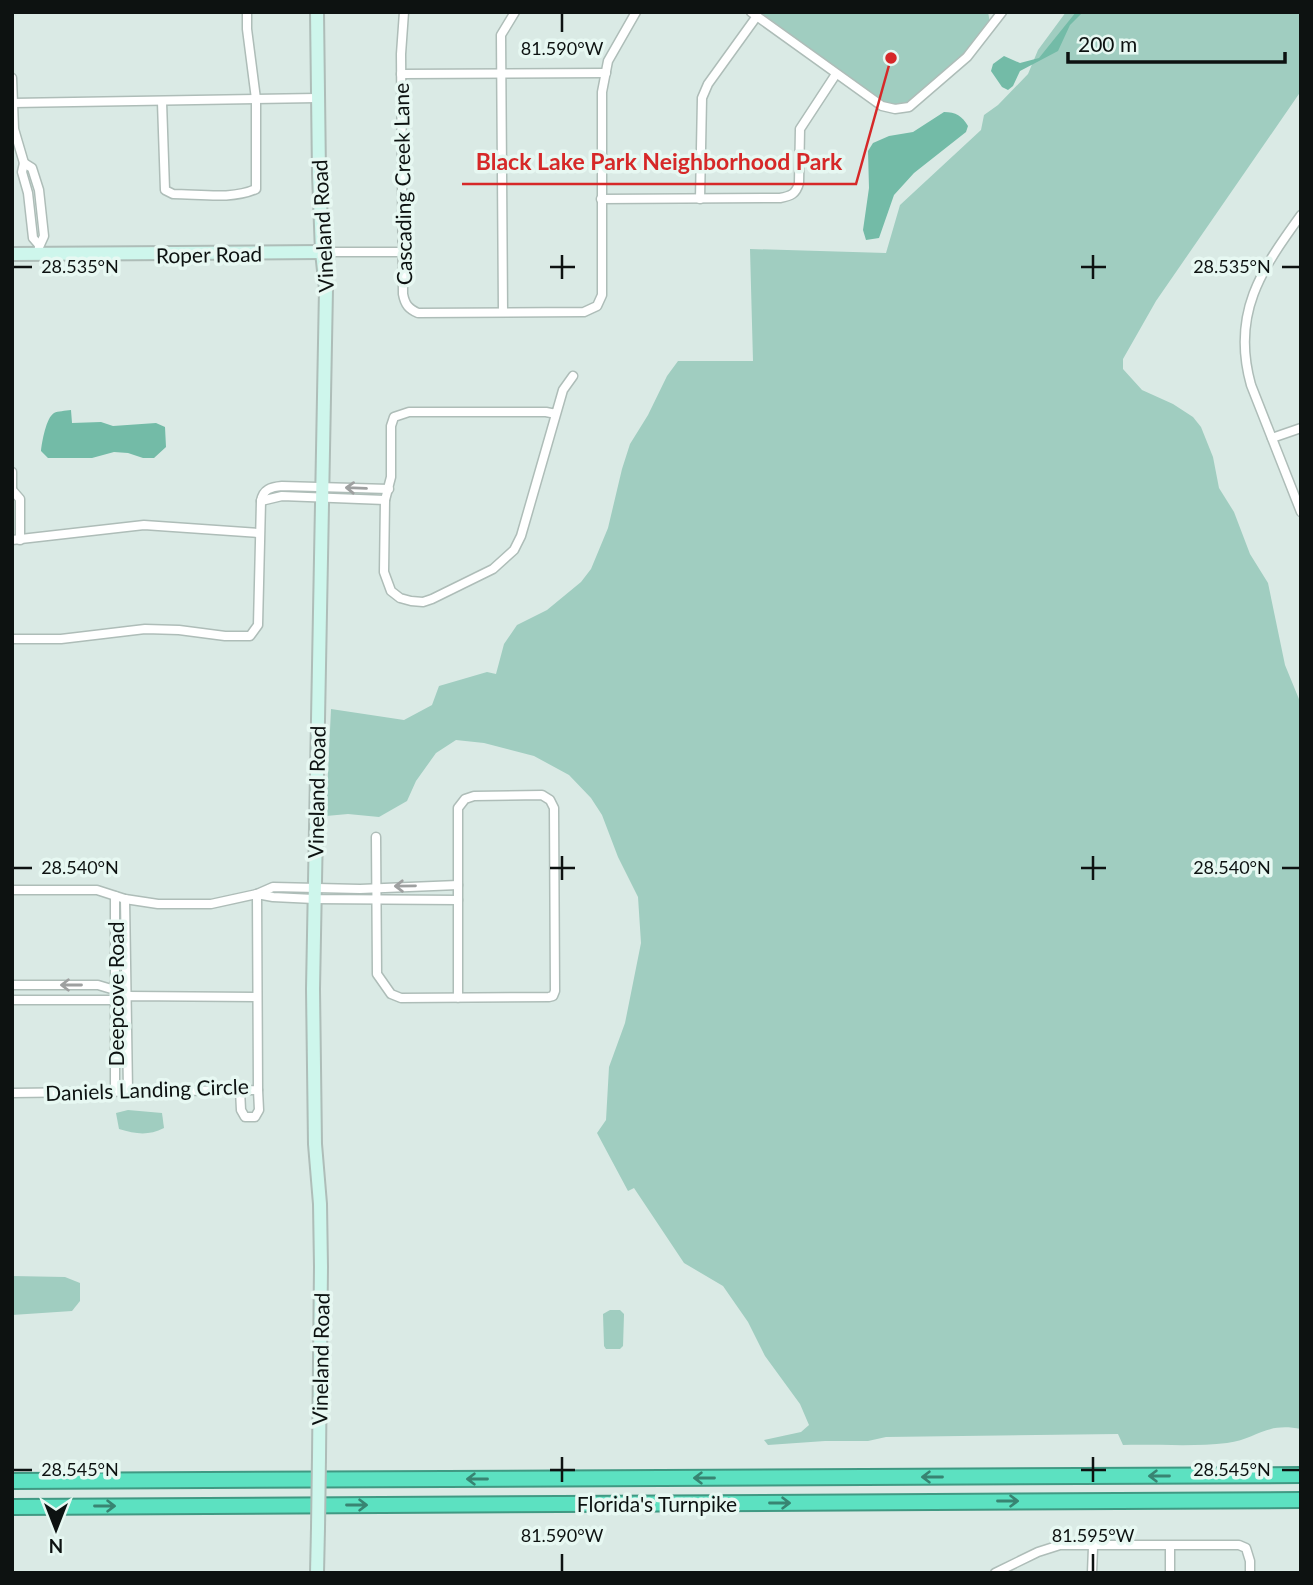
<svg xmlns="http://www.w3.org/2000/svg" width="1313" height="1585" viewBox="0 0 1313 1585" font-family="Lato,sans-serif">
	<rect width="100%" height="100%" fill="#daeae5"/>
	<!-- green -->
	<g fill="#a0cdc0">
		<path d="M760,12H988L990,23L972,46L947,71L912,99L902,105L886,104Z"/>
		<path d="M1066,12H1301V91L1156,301L1123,359V369L1142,390L1173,404L1193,417L1201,427L1213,457L1219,488L1234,512L1250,554L1268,583L1285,665L1301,704V1429C1265,1422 1257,1439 1227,1443C1196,1447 1155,1444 1123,1445L1118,1434L886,1437L868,1441H825L768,1445L764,1440L801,1432L809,1425L800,1404L765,1356L748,1322L723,1286L684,1263L634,1188L628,1191L597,1133L606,1120L609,1067L625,1023L641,943L638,897L618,857L602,815L591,798L569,775L534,756L484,743L456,740L436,753L416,781L407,801L379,817L348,814L326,816L331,709L404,720L432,705L439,686L487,672L496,674L504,644L517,625L547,610L581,582L591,569L608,528L622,469L630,444L648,415L667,376L678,361H753L750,249L886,253L900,205L981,130L984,115L998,105L1028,74L1038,50Z"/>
		<path d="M128,1110L162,1113L164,1128C148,1136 136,1134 119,1129L116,1113Z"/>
		<path d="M12,1276L65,1277L80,1283V1301L72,1311L12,1315Z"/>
		<path d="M610,1310H620L624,1314L623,1346L620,1349H606L604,1346L603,1314Z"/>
	</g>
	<!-- water -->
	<g fill="#73bba7">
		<path d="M1076,12H1083L1070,25L1058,51L1020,71L1013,86L1008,90L1002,87L991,71L993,64L1004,56L1020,63L1039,58Z"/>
		<path d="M944,112C956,112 962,116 968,126L966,132L914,173L894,195L879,238L866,240L863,230L869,188L868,151L873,143L889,136L913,132Z"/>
		<path d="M71,410L72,423L101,422L113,426L156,423L165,427L166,447L154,458H143L128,453L114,452L92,458H48L41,451C42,442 46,418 54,413C58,411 65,411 71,410Z"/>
	</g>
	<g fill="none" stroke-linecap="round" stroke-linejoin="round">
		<!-- street casing -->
		<g stroke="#aebdb8" stroke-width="11">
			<g id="street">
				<path d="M404,12L401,54L403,294C405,305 409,309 418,313L584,312L597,306L602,295V92L608,61L636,12"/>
				<path d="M751,12L882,106L895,109L909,107L967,57L1002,12"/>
				<path d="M401,74L606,73"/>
				<path d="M12,78L14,129L24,163L22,172L28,193L33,238L39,245"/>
				<path d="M162,102L165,190L173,194C199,194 232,200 256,189V99L247,29V12"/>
				<path d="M13,103L317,98"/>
				<path d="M24,163L32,168L39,190L44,236L39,247"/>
				<path d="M601,199L780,198C791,196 796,194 799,183L800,129L836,74"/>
				<path d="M700,199L702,98L708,84L757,16"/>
				<path d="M1301,215C1261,270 1231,314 1251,385L1301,512"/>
				<path d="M322,252H403"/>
				<path d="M503,312L501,35L515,12"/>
				<path d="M556,414L546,412H409L394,417L391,426V477L385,500L384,572L391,591L400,598L411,601L423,602L432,599L493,569L514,550L521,536L563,390L573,376"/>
				<path d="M1272,438L1301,428"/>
				<path d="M12,472V492"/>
				<path d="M13,491L20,499V540"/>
				<path d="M261,501L282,496L385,500"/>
				<path d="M12,540L144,525L259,533"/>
				<path d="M12,639H61L145,629L179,630L225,636H250L258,625L261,501C263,489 271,487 282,486L389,489"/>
				<path d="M376,837L377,974L391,994L401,998L549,997L553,996L555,991L554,808L550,800L542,795L474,796L465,799L458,808V998"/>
				<path d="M12,890H97L125,899L158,904H211L257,894L273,887L360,889L458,885"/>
				<path d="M257,894L273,897L314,899L458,900"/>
				<path d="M115,896V1091"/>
				<path d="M125,899L128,1091"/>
				<path d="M12,985H98L118,991"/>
				<path d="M12,1000H115L127,996L257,997"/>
				<path d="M240,1090L241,1110L245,1117H255L259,1110L258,1090"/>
				<path d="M12,1093L258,1090L257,894"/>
				<path d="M995,1573L1038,1552L1060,1545H1239L1246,1548L1250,1561V1573"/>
				<path d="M1092,1573L1093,1547"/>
				<path d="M1170,1573V1546"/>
			</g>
		</g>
		<!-- secondary casing -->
		<g stroke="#aebdb8" stroke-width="16">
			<g id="secondary">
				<path d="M317,12L319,174L322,252L326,289L313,989L315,1144L320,1204L321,1267L319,1457"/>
				<path d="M12,254L322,252"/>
				<path d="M317,1573L318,1528"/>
			</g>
		</g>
		<!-- highway casing -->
		<g stroke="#409983" stroke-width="18">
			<g id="highway">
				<path d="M12,1481L1301,1475"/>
				<path d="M12,1507L1301,1500"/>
			</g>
		</g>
		<!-- street -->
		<use href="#street" stroke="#fff" stroke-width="8"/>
		<!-- secondary -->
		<use href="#secondary" stroke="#cef6ec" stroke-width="12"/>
		<!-- highway -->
		<use href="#highway" stroke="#5ce1c1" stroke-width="14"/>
		<!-- secondary-bridge casing -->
		<g stroke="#aebdb8" stroke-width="16" stroke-linecap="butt">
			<path id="secondary-bridge" d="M318,1528L319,1457"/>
		</g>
		<!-- secondary-bridge -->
		<use href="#secondary-bridge" stroke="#cef6ec" stroke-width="12"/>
	</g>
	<!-- one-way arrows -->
	<defs><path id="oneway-shaft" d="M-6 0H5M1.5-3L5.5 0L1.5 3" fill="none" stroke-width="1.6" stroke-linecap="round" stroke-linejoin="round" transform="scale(1.75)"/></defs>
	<g stroke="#9ea0a0">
		<use href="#oneway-shaft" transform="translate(356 488) rotate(-178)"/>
		<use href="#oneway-shaft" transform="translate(405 886) rotate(179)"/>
		<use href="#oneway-shaft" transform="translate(71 985) rotate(180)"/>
	</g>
	<g stroke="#388472">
		<use href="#oneway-shaft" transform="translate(1159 1476) rotate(180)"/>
		<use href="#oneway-shaft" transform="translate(932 1477) rotate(180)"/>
		<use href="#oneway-shaft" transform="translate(704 1478) rotate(180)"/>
		<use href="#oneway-shaft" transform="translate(477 1479) rotate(180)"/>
		<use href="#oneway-shaft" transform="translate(1008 1501)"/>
		<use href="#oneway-shaft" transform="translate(780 1503)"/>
		<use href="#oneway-shaft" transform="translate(357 1505)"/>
		<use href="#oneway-shaft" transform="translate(105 1506)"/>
	</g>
	<!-- ticks -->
	<path fill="none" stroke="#0d1211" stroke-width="2.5" d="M562,14V32M562,255V279M1093,255V279M14,267H32M550,267H575M1081,267H1106M1282,267H1299M562,856V880M1093,856V880M14,868H32M550,868H575M1081,868H1106M1282,868H1299M562,1457V1482M1093,1457V1482M14,1470H32M550,1470H575M1081,1470H1106M1282,1470H1299M562,1554V1571M1093,1554V1571"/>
	<g text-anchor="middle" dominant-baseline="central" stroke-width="7" stroke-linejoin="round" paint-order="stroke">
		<!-- street labels -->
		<g font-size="21" fill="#0d1211" stroke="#e7f8f2">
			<text transform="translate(402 184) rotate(-91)">Cascading Creek Lane</text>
			<text transform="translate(322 226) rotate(-93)">Vineland Road</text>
			<text transform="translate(209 254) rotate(-1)">Roper Road</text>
			<text transform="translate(316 792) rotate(-89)">Vineland Road</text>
			<text transform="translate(115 994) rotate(-90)">Deepcove Road</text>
			<text transform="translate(147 1089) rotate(-2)">Daniels Landing Circle</text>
			<text transform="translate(320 1359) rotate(-89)">Vineland Road</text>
			<text x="657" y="1503">Florida's Turnpike</text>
		</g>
	</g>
	<g font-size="18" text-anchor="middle" fill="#0d1211" stroke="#e7f8f2" stroke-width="7" stroke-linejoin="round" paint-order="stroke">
		<text x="562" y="55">81.590°W</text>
		<text x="1232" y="273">28.535°N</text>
		<text x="80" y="273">28.535°N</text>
		<text x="1232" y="874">28.540°N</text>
		<text x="80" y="874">28.540°N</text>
		<text x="80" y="1476">28.545°N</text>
		<text x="1232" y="1476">28.545°N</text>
		<text x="562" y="1542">81.590°W</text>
		<text x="1093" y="1542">81.595°W</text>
	</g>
	<!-- callouts -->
	<path fill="none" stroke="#d62828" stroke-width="2.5" d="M891 58L856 184H462"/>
	<circle fill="#d62828" stroke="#e7f8f2" stroke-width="2.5" cx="891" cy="58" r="7"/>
	<g font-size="23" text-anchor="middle" font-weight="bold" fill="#d62828" stroke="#e7f8f2" stroke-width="7" stroke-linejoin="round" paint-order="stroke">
		<text x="659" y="170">Black Lake Park Neighborhood Park</text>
	</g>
	<!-- border -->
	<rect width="1313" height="1585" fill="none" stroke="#0d1211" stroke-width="28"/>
	<!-- north arrow -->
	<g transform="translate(56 1529) rotate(180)" stroke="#e7f8f2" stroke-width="5" paint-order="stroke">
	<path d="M0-5L12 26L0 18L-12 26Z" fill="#0d1211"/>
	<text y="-10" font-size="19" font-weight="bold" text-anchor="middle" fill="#0d1211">N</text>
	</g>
	<!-- scale -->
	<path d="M1068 52v10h217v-10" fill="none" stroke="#0d1211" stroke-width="3.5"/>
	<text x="1078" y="52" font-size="21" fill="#0d1211" stroke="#e7f8f2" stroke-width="5" paint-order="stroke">200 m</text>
</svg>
